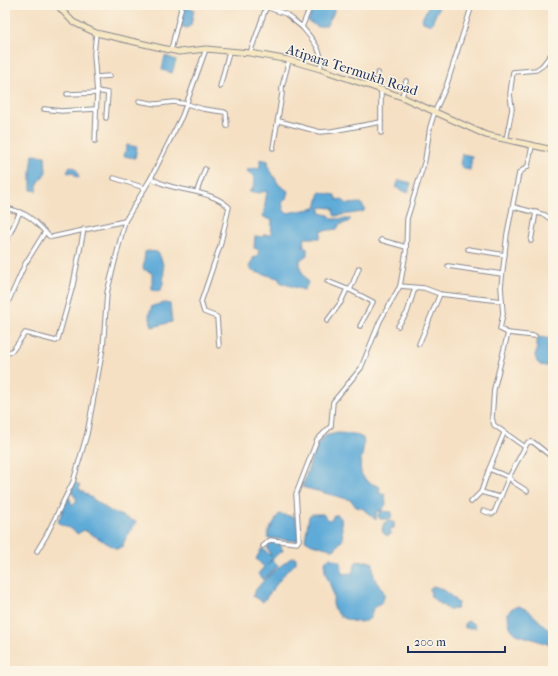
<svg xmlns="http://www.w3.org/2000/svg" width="558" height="676" viewBox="0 0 558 676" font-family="'IM FELL French Canon',serif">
	<rect width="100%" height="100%" fill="#fcf5e5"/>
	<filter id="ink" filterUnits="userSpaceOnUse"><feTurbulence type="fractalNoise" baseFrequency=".025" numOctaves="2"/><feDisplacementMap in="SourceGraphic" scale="8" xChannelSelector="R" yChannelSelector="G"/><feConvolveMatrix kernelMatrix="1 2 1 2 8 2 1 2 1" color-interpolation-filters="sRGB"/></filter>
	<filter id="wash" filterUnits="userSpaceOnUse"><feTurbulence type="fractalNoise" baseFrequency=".012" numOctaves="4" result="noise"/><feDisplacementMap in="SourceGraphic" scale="16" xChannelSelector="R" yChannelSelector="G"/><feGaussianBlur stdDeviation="0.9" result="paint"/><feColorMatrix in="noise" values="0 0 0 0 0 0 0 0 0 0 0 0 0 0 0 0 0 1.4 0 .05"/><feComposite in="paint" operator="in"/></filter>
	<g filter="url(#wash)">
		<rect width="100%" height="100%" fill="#f5e0c3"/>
		<!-- water -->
		<g fill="#5fabd8" stroke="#3d6d9b">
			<path d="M314,5L335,6L333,14L327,25L318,27L308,21Z"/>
			<path d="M429,5H440L431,25L423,22L422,19Z"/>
			<path d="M183,7L194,9L191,25L187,28L180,26Z"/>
			<path d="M165,56L176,60L172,73L162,70Z"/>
			<path d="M127,145L137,147L135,158L124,156Z"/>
			<path d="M462,154L472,156L470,170L464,169L460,164Z"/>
			<path d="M33,155L45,156L46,172L37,185V191L31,190V171Z"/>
			<path d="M260,159L268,161L269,168L279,185L288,191L286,199L282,203L284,211L287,213L316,208L320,192L335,195L337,200L342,199L347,204L361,203L365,209L363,212L335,216L334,215L333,208L321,207L320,213L329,215L332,219H351L348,222L339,225L337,229L321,231L320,238H305L303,247L307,248V255L300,260V268L308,283L304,290L281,283L278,278L252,271L249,267L254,257L257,258L259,250L254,248L255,236L263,237L264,234L271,235L272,220L263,217L267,191L258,193L249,191L253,189L254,178L251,173H248L247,169L260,168Z"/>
			<path d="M70,166L76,168L79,178L76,177L73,172L68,173L67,171Z"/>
			<path d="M399,180L411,183L408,193L396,187Z"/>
			<path d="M148,251L157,252C165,260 166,282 160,291L152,290V273L143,269L145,252Z"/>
			<path d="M165,303L170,304L172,322L152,327L149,314L152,306Z"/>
			<path d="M539,337L553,339V367L540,365L537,362L535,355C539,349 535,343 539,337Z"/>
			<path d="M337,433L354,434L363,438C367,451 353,468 366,480C369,484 375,484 380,487L379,493L385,495L386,504L383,509L376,512V520L362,508L356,507L351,500L302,487L316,446L325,436Z"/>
			<path d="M75,482L80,486L79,489L110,511L136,522C132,530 124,538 123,546L117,549L84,530L77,534L76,532L58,522L67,499L69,497L72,505L77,500C72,491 69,495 75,482Z"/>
			<path d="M380,511L392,512L391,519H380L378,515Z"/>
			<path d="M279,514L295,517L299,535L297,541L268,538V532Z"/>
			<path d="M312,514H323L329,520H331L334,515H338L341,518L343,539L334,550L312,544L305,540L309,516Z"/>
			<path d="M388,521L394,522V528L390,529L391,534L388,536L384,534L382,530L384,523Z"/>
			<path d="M270,542H279L283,551L275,556L266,565L272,560L278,566L263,580L258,574L264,567L256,559L262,548L272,557L267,548Z"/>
			<path d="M292,557L296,558V563L285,573L263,602L253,596C255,585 282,565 292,557Z"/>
			<path d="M330,558L341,562L342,574L352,573L356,562L367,561L373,563C373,568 373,576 376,581C379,587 385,589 384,597C383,604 375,605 372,611C371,614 372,617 369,619C359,626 338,619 334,608C332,604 334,599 333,595C332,584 321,572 326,560Z"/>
			<path d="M433,586C442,587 452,597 458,603L457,609L449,610L431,597L430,589Z"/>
			<path d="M519,606L529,611L553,634V645C543,644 536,639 526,637C513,635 508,628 508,613L512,608Z"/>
			<path d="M468,621L474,624L476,628H465V623Z"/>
		</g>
	</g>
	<g filter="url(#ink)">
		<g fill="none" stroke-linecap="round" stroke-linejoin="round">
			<!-- street casing -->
			<g stroke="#888890" stroke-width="5.5">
				<g id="street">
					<path d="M311,5L302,27C312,39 325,52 320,69"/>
					<path d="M266,7L286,14L302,27"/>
					<path d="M171,50L182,5"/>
					<path d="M250,53L267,5"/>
					<path d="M96,77L110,76"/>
					<path d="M220,87L229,52"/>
					<path d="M375,87L378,73"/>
					<path d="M97,91L108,93L106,118"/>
					<path d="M67,94L97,93"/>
					<path d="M402,97L406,81"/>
					<path d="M139,101L156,104L174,102L187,104L203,109L224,112L226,113L227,126"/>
					<path d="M44,109L61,111L96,109"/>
					<path d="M279,121L320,132L332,131L381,122V89"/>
					<path d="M381,122V133"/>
					<path d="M506,140L512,109L510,94L513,72L536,70L542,66L552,53"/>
					<path d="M95,141L97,93L94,54L96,33"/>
					<path d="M273,148L282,94V87L289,60"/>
					<path d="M114,178L145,188"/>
					<path d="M151,178C175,193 208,188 229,207L220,246L201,302L204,312L217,317L219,346"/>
					<path d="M197,191L205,169"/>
					<path d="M514,207L545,215L553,221"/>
					<path d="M5,208C29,213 34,220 49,236L52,237L125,221"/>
					<path d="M381,240L406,247"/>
					<path d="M531,241L536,212"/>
					<path d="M5,244L20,212"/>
					<path d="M468,249L505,255"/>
					<path d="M448,266L502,274"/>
					<path d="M359,268L350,290L373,302L360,326"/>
					<path d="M327,281L347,289"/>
					<path d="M400,286L424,288L440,294L502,301"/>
					<path d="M6,307L25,264L45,232"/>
					<path d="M327,321L341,302L347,289L350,290"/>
					<path d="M398,326L407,313L415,288"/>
					<path d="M508,333L535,336"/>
					<path d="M419,344L440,294"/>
					<path d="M5,355L13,350L25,333L56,341L58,339L73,285L84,229"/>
					<path d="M525,447L528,442H533L553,458"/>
					<path d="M489,469L481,492L499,497"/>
					<path d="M527,491L513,482L509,477L525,447L494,425L492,418L494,389L508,333L500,329L503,314L501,287L507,234L519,173L528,166L532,146"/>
					<path d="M471,502L481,492"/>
					<path d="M483,511L492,514L494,513L509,477L489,469L504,433"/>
					<path d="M263,546L270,540L297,543L299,540L296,494L317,440L331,426L333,402L361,368L380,321L400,286L406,252L407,219L425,160L430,127L435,111L446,87L472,5"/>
					<path d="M37,551L46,536L73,482L87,434L103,348L107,293L125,221L151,178L182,116L206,49"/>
				</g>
			</g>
			<!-- secondary casing -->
			<g stroke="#888890" stroke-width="7">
				<path id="secondary" d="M57,5L73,22L96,33L179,52L206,49L250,53L289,60L320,69L402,97L486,135L553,150"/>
			</g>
			<!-- street -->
			<use href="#street" stroke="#fff" stroke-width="3.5"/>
			<!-- secondary -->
			<use href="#secondary" stroke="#f7e8c3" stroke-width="5"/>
		</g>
	</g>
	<g text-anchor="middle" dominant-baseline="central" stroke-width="3" stroke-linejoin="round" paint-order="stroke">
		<!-- street labels -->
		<g font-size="14" fill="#1b2f5e" stroke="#fcf5e5">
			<text transform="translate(352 70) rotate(18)">Atipara Termukh Road</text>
		</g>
	</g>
	<!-- margin -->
	<rect width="558" height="676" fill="none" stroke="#fcf5e5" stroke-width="20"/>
	<!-- scale -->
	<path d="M408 646v6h97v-6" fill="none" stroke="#1b2f5e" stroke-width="2"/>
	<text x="414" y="646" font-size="12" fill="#1b2f5e" stroke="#fcf5e5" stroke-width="3" paint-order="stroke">200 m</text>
</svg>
